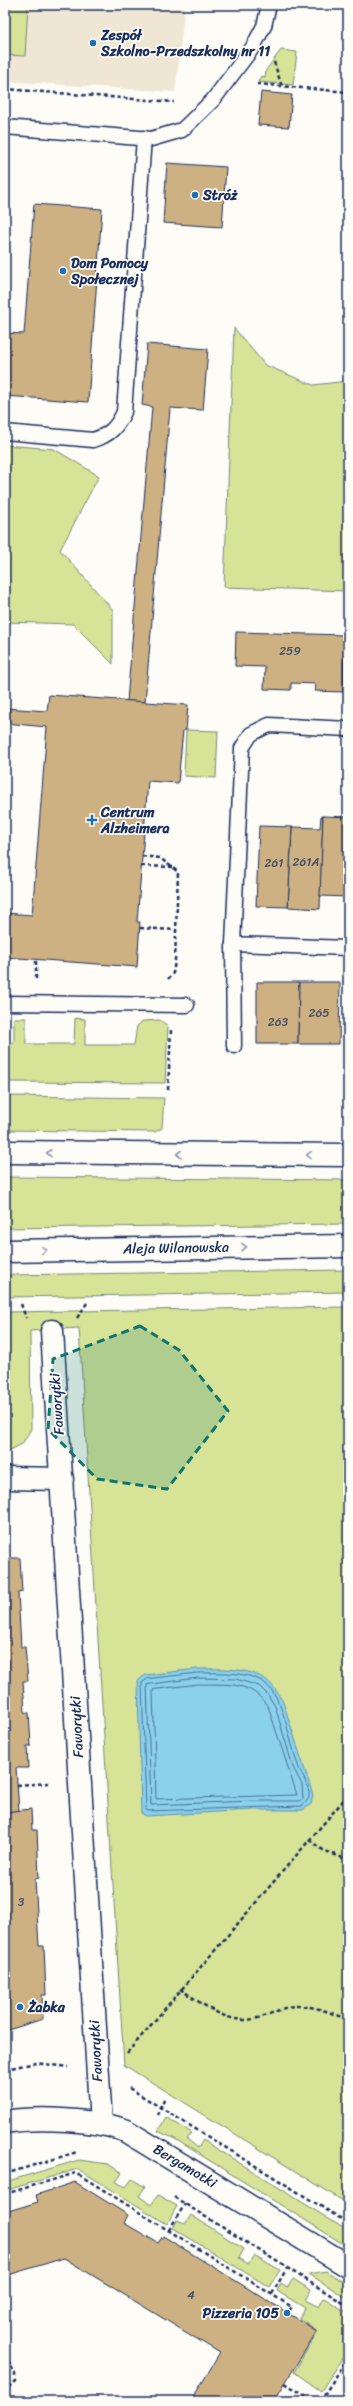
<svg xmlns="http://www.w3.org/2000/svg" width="353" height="2406" viewBox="0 0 353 2406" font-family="Sriracha,sans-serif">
	<rect width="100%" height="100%" fill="#fdfcf7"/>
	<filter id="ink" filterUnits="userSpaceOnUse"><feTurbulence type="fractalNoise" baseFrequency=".025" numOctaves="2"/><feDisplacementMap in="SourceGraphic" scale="8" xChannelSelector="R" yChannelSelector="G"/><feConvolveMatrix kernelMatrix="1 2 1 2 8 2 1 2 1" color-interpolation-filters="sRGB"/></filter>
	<g filter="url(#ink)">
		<!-- built -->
		<path fill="#efe6d4" d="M5,5H185L175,92L5,81Z"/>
		<!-- green -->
		<g fill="#d7e396" stroke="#79897a">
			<path d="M5,5H28L25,56L5,55Z"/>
			<path d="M281,50L297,52L293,85L258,82L261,76L265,77L266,70Z"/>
			<path d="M234,328L265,365L313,385L348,381V591L224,587Z"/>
			<path d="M5,445L54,449L99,476L60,550L113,610V664L73,624L5,622Z"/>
			<path d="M186,730L218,731L216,778L184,776Z"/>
			<path d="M14,1018H26V1044H74L75,1018L85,1019V1045H134L137,1026L143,1021L160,1020L168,1026L165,1083L5,1082V1043H14Z"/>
			<path d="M5,1096L164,1098L162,1128L155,1132L5,1130Z"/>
			<path d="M5,1177L348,1180V1224L5,1228Z"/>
			<path d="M348,1270V1292L5,1297V1275Z"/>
			<path d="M348,1307V2204L124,2065L79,1328L30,1331L31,1429L22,1444L5,1453V1312Z"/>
			<path d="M166,2117L192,2133L187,2139L198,2148L203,2140L348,2231V2247L175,2139L158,2131Z"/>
			<path d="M79,2160L108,2164L122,2173L116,2182L126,2187L132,2179L145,2187L139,2196L151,2205L158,2195L177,2206L167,2224L78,2169L7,2190L5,2182Z"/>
			<path d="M191,2215L244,2249L239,2258L248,2264L254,2255L280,2270L269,2287L173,2228L177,2221L185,2224Z"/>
			<path d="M326,2271L348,2285V2299L309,2274Z"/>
			<path d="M293,2279L311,2290L305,2300L319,2307L324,2298L348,2313V2349L321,2391L294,2372L318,2331L299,2318L305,2308L277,2291L281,2284L287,2288Z"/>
		</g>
		<!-- water -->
		<path fill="#8bd1ec" stroke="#5e90b3" d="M198,1669C218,1669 245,1667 263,1678C272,1682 278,1694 283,1702L313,1795L311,1804L303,1810H252L146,1816L141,1813L138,1681L145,1675Z"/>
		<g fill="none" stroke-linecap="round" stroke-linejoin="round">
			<!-- shore -->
			<g stroke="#487097" stroke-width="1">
				<path d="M198,1673C218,1673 244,1671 262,1681C284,1695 289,1741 298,1765C301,1775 308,1783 309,1793C310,1799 306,1802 302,1806L146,1811L142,1683L147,1679Z"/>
				<path d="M198,1678L236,1679L259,1686L268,1695L275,1706L293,1767L302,1785L303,1799L299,1801H252L151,1805L147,1685Z"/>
				<path d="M199,1684C229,1685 252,1680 269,1709L297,1795L156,1799L153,1690Z"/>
			</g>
		</g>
		<!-- building -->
		<g fill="#cdb182" stroke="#1b2f5e">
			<path d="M261,92L292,95L289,127L258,125Z"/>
			<path d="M167,163L226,167L222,227L163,223Z"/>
			<path d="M34,204L102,209L88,402L5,396V333L24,334Z"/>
			<path d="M147,344L208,349L203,410L170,408L145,702L127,701L152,407L142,405Z"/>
			<path d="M236,632L345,635L343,692L315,691L316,684L291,683V690L264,689L265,667L235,666Z"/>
			<path d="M345,635H348V671L344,670Z"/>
			<path d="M49,695L188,705L186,730H183L178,783L148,781L137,922H140L137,967L5,957V913L32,915L47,727L5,723V708L47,711Z"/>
			<path d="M321,816H323L320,909L288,907L292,827L320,828Z"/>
			<path d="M323,816L348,817V897L320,896Z"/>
			<path d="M259,826L292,827L288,907L256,906Z"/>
			<path d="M257,982H299L298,1044H257Z"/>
			<path d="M299,982H340L339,1044H298Z"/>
			<path d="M5,1527H8L9,1558H20L22,1592L18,1593L21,1647H25L28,1681H23L25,1713H29L31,1746H27L28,1768H16L19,1811L5,1812Z"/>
			<path d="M31,1809L32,1830H37L39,1878L35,1879L39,1946H44L46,1995H42L43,2019L5,2031V1812Z"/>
			<path d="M75,2182L128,2215L124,2223L158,2243L163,2236L317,2331L274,2401H191L220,2353L64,2258L5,2276V2212L38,2202L36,2195Z"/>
		</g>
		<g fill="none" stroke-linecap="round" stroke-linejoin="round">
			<!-- lane casing -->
			<g stroke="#1b2f5e" stroke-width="17">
				<g id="lane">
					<path d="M5,127L151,139L182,130L213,100L253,47L264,26L269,5"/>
					<path d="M5,432L93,440C110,435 117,427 124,412L144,138"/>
					<path d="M348,729L269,725L251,734L242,748L233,944L348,948"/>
					<path d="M233,944L234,1046"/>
					<path d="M5,1003L187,1005"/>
				</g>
			</g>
			<!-- street casing -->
			<g stroke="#1b2f5e" stroke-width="25">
				<g id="street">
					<path d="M52,1331L101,2124"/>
					<path d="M5,1478L62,1479"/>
					<path d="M5,2122C36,2117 97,2119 126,2131L348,2266"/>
				</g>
			</g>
			<!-- secondary casing -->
			<g stroke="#1b2f5e" stroke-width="25">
				<g id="secondary">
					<path d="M5,1152L348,1155"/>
					<path d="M5,1251L348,1246"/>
				</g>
			</g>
			<!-- path -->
			<g stroke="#1b2f5e" stroke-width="2.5" stroke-dasharray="4 3" stroke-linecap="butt">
				<path d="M274,62L282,87"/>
				<path d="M257,84L348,92"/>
				<path d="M5,89L174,102"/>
				<path d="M142,856L160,858L178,872L175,961L173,973L168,979"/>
				<path d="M141,866L173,867"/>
				<path d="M140,928L176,930"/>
				<path d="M36,979V959"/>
				<path d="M168,1090L171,1030"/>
				<path d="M21,1304L26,1318"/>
				<path d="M77,1318L87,1303"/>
				<path d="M17,1785L50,1783"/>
				<path d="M309,1840L323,1850L348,1860"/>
				<path d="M180,1989C200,2002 220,2019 244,2020C260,2020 274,2011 288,2007C309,2003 330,2012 348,2020"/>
				<path d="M127,2053L348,1795"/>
				<path d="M5,2069L36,2063L68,2067"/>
				<path d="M129,2088L348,2223"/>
				<path d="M157,2115L165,2097"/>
				<path d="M5,2174L77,2152"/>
				<path d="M5,2194L76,2173L292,2307L287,2313"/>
				<path d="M174,2197L348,2306"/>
				<path d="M169,2230L185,2204"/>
				<path d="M272,2294L287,2268"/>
				<path d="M5,2354L15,2374V2381L5,2391"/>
				<path d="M285,2383L313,2401"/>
				<path d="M320,2401L348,2358"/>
			</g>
			<!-- lane -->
			<use href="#lane" stroke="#fdfcf7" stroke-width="14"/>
			<!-- street -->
			<use href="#street" stroke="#fdfcf7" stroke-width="22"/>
			<!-- secondary -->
			<use href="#secondary" stroke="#fdfcf7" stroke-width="22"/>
		</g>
		<!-- one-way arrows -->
		<defs><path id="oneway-chevron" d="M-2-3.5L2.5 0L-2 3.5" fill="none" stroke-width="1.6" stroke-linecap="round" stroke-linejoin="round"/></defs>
		<g stroke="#8c96aa">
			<use href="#oneway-chevron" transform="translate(49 1153) rotate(-179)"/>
			<use href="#oneway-chevron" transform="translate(179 1154) rotate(-180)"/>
			<use href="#oneway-chevron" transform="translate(309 1155) rotate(-179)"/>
			<use href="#oneway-chevron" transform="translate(244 1247) rotate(-1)"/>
			<use href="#oneway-chevron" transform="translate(44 1250) rotate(-1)"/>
		</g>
	</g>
	<!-- marked area -->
	<path fill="#0f766e" fill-opacity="0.2" stroke="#0f766e" stroke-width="3" stroke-dasharray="8 5" stroke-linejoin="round" d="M140,1326L179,1350L228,1411L167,1489L97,1479L48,1429L53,1359Z"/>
	<!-- markers -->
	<g fill="#1f6fb2" stroke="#fdfcf7" stroke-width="1.5">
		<circle cx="93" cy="43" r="4"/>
		<circle cx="195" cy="195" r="4"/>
		<circle cx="63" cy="271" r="4"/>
		<path d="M90 814h4v4h4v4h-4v4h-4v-4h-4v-4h4z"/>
		<circle cx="20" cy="2007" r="4"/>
		<circle cx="287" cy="2313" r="4"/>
	</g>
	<g text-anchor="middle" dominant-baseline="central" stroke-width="3.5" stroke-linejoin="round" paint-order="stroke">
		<!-- number labels -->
		<g font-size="12" fill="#485067">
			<text x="290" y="651">259</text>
			<text x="306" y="862">261A</text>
			<text x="274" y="863">261</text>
			<text x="319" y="1013">265</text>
			<text x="278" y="1022">263</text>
			<text x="21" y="1902">3</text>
			<text x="191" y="2295">4</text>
		</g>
		<!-- poi labels -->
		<g font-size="14" font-weight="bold" fill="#1b2f5e" stroke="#fdfcf7" text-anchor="start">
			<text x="101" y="35">Zespół<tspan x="101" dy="16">Szkolno-Przedszkolny nr 11</tspan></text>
			<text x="203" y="195">Stróż</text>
			<text x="71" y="263">Dom Pomocy<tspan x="71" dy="16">Społecznej</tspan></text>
			<text x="101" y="812">Centrum<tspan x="101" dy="16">Alzheimera</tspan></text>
			<text x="28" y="2007">Żabka</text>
			<text x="279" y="2313" text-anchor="end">Pizzeria 105</text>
		</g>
		<!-- street labels -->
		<g font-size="14" fill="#1b2f5e" stroke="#fdfcf7">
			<text transform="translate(176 1248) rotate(-1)">Aleja Wilanowska</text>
			<text transform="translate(57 1404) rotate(-94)">Faworytki</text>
			<text transform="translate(77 1727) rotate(-93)">Faworytki</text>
			<text transform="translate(96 2051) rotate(-93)">Faworytki</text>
			<text transform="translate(185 2166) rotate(31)">Bergamotki</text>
		</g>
	</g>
	<!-- margin -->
	<rect width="353" height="2406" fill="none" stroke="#fdfcf7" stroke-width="20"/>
	<rect x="10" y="10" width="333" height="2386" fill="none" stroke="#1b2f5e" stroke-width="1.5" filter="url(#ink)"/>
</svg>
